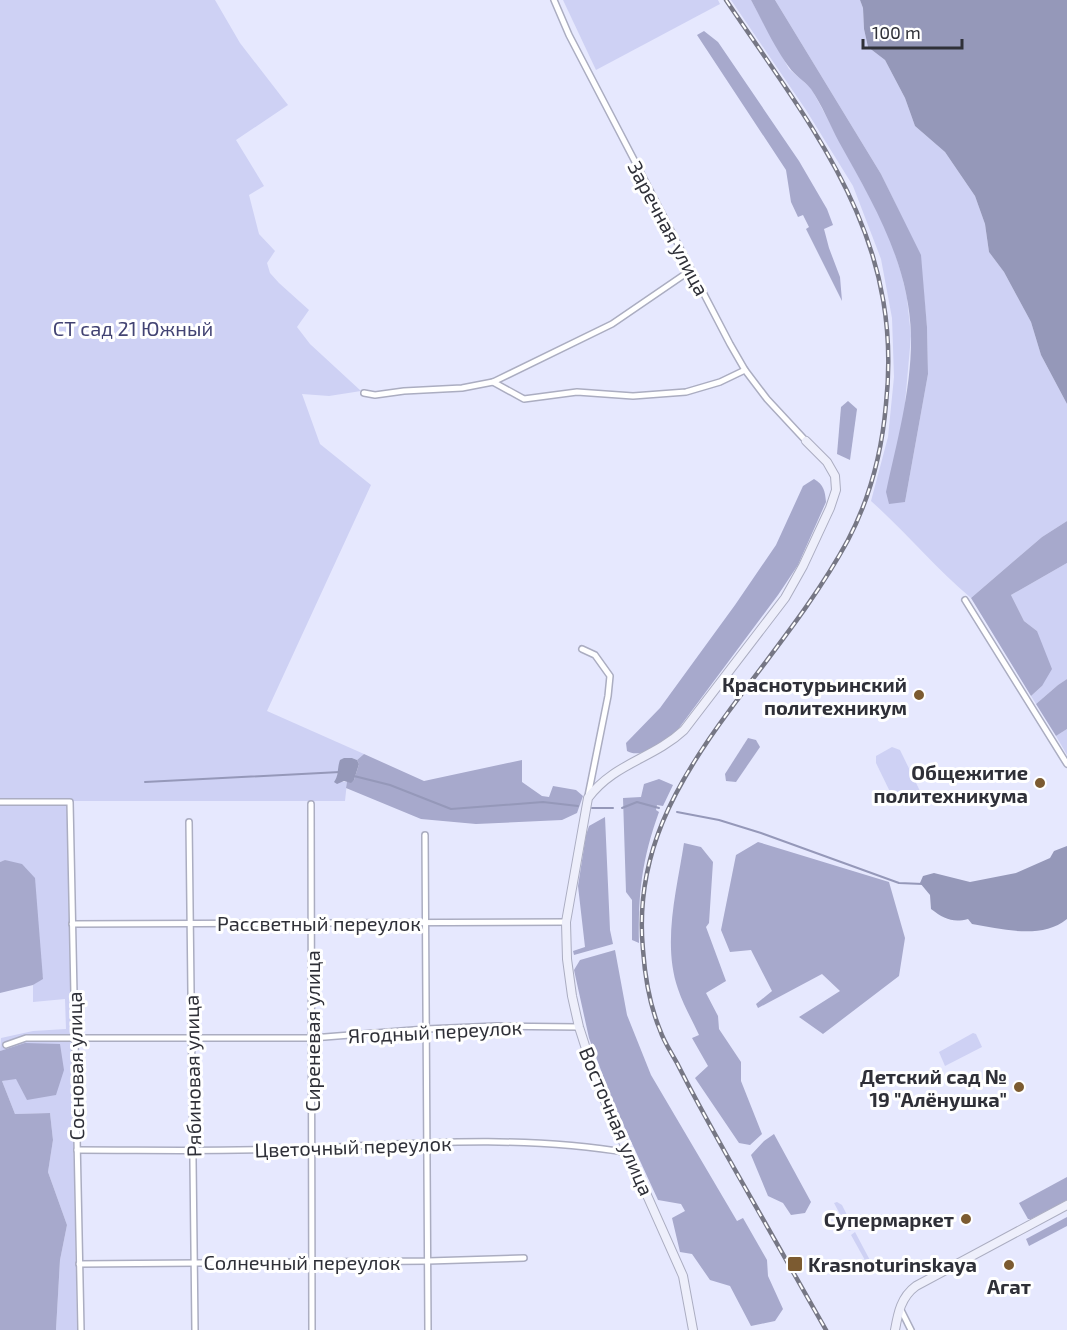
<svg xmlns="http://www.w3.org/2000/svg" width="1067" height="1330" viewBox="0 0 1067 1330" font-family="'Exo 2',sans-serif">
	<rect width="100%" height="100%" fill="#e6e8fe"/>
	<!-- green -->
	<g fill="#ced1f4">
		<path d="M0,0H215L240,43L288,105L236,140L264,186L249,195L259,234L275,251L267,263L270,273L279,283L309,310L297,327L310,344L361,391L329,396L302,394L320,444L371,485L267,711L364,754L357,760L352,758L337,774L341,782H347L345,801H74L67,807L77,1330H56L60,1260L67,1225L48,1172L53,1140L50,1113L15,1114L2,1081L16,1078L25,1044L0,1051L1,1038L33,1031L66,1029L65,999L33,1002V985L43,978L6,860L0,862Z"/>
		<path d="M563,0H718L720,4L596,70Z"/>
		<path d="M731,0H751L789,69L811,88L877,211L891,241L902,276L907,298L911,336L905,403V502L928,374L927,327L920,255L881,174L775,0H860L863,8L864,29L868,47L885,60L905,98L915,126L945,152L975,196L985,224L989,252L1004,272L1031,322L1041,355L1067,404V521L1042,537L971,598C935,568 906,532 871,501L888,437L894,377L892,318L881,259L853,186L806,110Z"/>
		<path d="M1067,563V679L1058,685L1036,704L1031,696L1042,686L1037,631L1024,621L1011,595Z"/>
		<path d="M1067,729V755L1056,736Z"/>
		<path d="M892,747L900,750L920,791C918,799 905,805 896,803L894,800L876,763V756Z"/>
		<path d="M973,1033L976,1034L982,1047L945,1066L939,1052Z"/>
		<path d="M837,1202L842,1205L854,1229L849,1231L834,1203Z"/>
		<path d="M855,1232L872,1264L866,1262L851,1235Z"/>
	</g>
	<!-- forest -->
	<g fill="#a7a9cc">
		<path d="M751,0H775L881,174L921,255L927,327L928,374L905,502L889,504L886,492C897,441 912,388 911,335C909,263 873,203 839,142C830,125 822,105 811,89C805,81 795,76 789,67C774,47 763,22 751,0Z"/>
		<path d="M704,31L718,42L799,161L827,209L833,225L824,229L829,248L840,277L842,301L806,229L809,227L803,215L798,217L791,202L786,170L697,35Z"/>
		<path d="M848,401L857,409L850,460L837,454L841,407Z"/>
		<path d="M814,479C824,485 825,491 826,502L798,565L778,595L676,732C664,741 642,760 627,751L626,743L660,708L735,605L776,545L803,486Z"/>
		<path d="M1067,521V563L1011,595L1024,621L1037,631L1052,669L1042,686L1031,696L971,598L1042,537Z"/>
		<path d="M1067,679V729L1056,736L1036,704L1058,685Z"/>
		<path d="M748,738L756,740L760,747L736,782L726,781L725,774Z"/>
		<path d="M364,754L424,781L522,760V782L542,796L549,797L553,786L576,790L583,796L577,813L562,820L476,824L421,819L346,788L347,782L354,780L359,764L357,760Z"/>
		<path d="M659,779L673,785L663,806L657,805L656,810L659,812C642,859 638,893 639,943L632,940V900L626,892L623,798L641,797L644,784Z"/>
		<path d="M605,817L610,930L613,944L574,955L573,951L585,947L578,886L586,835L589,826Z"/>
		<path d="M758,842L889,882L905,938L899,976L823,1034L799,1017L840,991L822,974L758,1008L756,1004L772,991L751,950L730,952L721,930L736,855Z"/>
		<path d="M684,843L701,847L713,862L709,923L706,927L726,981L706,993L718,1016L719,1029L741,1062V1081L762,1134L750,1145L739,1143L695,1078L708,1066L692,1038L699,1035C692,1020 683,1004 678,989C662,943 677,889 684,843Z"/>
		<path d="M5,860L22,864L35,878L43,979L33,985L0,993V862Z"/>
		<path d="M615,950L627,1015L651,1075L737,1221L743,1218L767,1260L768,1276L783,1309L775,1321L751,1326L730,1286L710,1280L692,1254L680,1252L672,1218L685,1211L681,1204L658,1200L612,1100L589,1038L574,970L580,960Z"/>
		<path d="M25,1043L60,1044L64,1070L56,1095L27,1100L16,1079L2,1081L15,1114L50,1113L53,1140L48,1172L67,1225L60,1260L56,1330H0V1051Z"/>
		<path d="M774,1134L811,1202L805,1213L791,1215L783,1203L768,1196L751,1155L764,1141Z"/>
		<path d="M1067,1177V1200L1031,1219H1028L1019,1203Z"/>
		<path d="M1067,1217V1226L1029,1246L1026,1239Z"/>
	</g>
	<!-- water -->
	<g fill="#9598b9">
		<path d="M860,0H1067V404L1041,355L1031,322L1004,272L989,252L985,224L975,196L945,152L915,126L905,98L885,60L868,47L864,29L863,8Z"/>
		<path d="M344,758H352L357,760L359,764L354,780L351,783L344,781L337,784L334,782C339,776 337,768 340,760Z"/>
		<path d="M1067,846V919C1041,940 1003,929 972,924L968,919C953,923 944,919 931,909L930,895L920,883L923,876L934,873L970,882L1016,873L1050,858L1054,851Z"/>
	</g>
	<g fill="none" stroke-linecap="round" stroke-linejoin="round">
		<!-- stream -->
		<g stroke="#9598b9" stroke-width="2">
			<path d="M354,776L390,785L451,809L543,802L578,806"/>
			<path d="M145,782L340,772"/>
			<path d="M592,808H613"/>
			<path d="M622,808L637,802L659,808"/>
			<path d="M677,812L719,820L761,833L899,883L923,884"/>
		</g>
		<!-- street casing -->
		<g stroke="#abadc1" stroke-width="8">
			<g id="street">
				<path d="M554,0L569,35L730,344L745,370L767,399L806,441"/>
				<path d="M493,382L524,399L577,392L633,396L686,392L720,382L745,370"/>
				<path d="M364,393L375,395L404,391L462,388L493,382L612,324L691,270"/>
				<path d="M965,600L1067,764"/>
				<path d="M582,649L595,655L610,676L608,696L588,796"/>
				<path d="M0,802H70L81,1330"/>
				<path d="M311,804L312,1330"/>
				<path d="M189,822L195,1330"/>
				<path d="M425,835L428,1330"/>
				<path d="M72,924L566,922"/>
				<path d="M6,1045L26,1038H312L426,1029L497,1026L579,1027"/>
				<path d="M77,1150C156,1150 235,1152 314,1148C419,1143 525,1135 629,1153"/>
				<path d="M79,1264L428,1261L524,1258"/>
				<path d="M900,1308L911,1330"/>
			</g>
		</g>
		<!-- secondary casing -->
		<g stroke="#abadc1" stroke-width="10">
			<g id="secondary">
				<path d="M693,1330L683,1276L597,1083L579,1027L572,996L567,959L566,922L588,798C614,763 653,759 684,730L785,598L803,566L830,508L836,490L835,476L827,462L806,441"/>
				<path d="M895,1330C898,1313 901,1297 916,1286L1067,1205"/>
			</g>
		</g>
		<!-- street -->
		<use href="#street" stroke="#fff" stroke-width="5"/>
		<!-- secondary -->
		<use href="#secondary" stroke="#eeeffb" stroke-width="8"/>
		<!-- rail casing -->
		<g stroke="#767785" stroke-width="4.5">
			<path id="rail" d="M726,0C814,131 904,236 886,404C882,451 870,498 848,540C815,601 770,655 729,711C675,784 634,856 643,950C645,977 650,1006 660,1030C664,1042 671,1052 677,1063C694,1097 712,1129 730,1161C762,1218 794,1274 826,1330"/>
		</g>
		<!-- rail -->
		<use href="#rail" stroke="#fff" stroke-width="2" stroke-dasharray="7" stroke-linecap="butt"/>
	</g>
	<!-- markers -->
	<g fill="#7c5b31" stroke="#fff" stroke-width="2">
		<circle cx="919" cy="695" r="6"/>
		<circle cx="1040" cy="783" r="6"/>
		<circle cx="1019" cy="1087" r="6"/>
		<circle cx="966" cy="1219" r="6"/>
		<rect x="787" y="1256" width="16" height="16" rx="3"/>
		<circle cx="1009" cy="1265" r="6"/>
	</g>
	<g text-anchor="middle" dominant-baseline="central" stroke-width="6" stroke-linejoin="round" paint-order="stroke">
		<!-- street labels -->
		<g font-size="20" fill="#2f3038" stroke="#fff">
			<text transform="translate(669 228) rotate(62)">Заречная улица</text>
			<text x="319" y="923">Рассветный переулок</text>
			<text transform="translate(312 1031) rotate(-90)">Сиреневая улица</text>
			<text transform="translate(435 1031) rotate(-3)">Ягодный переулок</text>
			<text transform="translate(75 1066) rotate(-91)">Сосновая улица</text>
			<text transform="translate(192 1076) rotate(-91)">Рябиновая улица</text>
			<text transform="translate(617 1121) rotate(67)">Восточная улица</text>
			<text transform="translate(353 1146) rotate(-2)">Цветочный переулок</text>
			<text x="302" y="1262">Солнечный переулок</text>
		</g>
		<!-- park labels -->
		<g font-size="20" fill="#424373" stroke="#fff">
			<text x="133" y="328">СТ сад 21 Южный</text>
		</g>
		<!-- poi labels -->
		<g font-size="20" font-weight="bold" fill="#2f3038" stroke="#fff" text-anchor="end">
			<text x="907" y="684">Краснотурьинский<tspan x="907" dy="23">политехникум</tspan></text>
			<text x="1028" y="772">Общежитие<tspan x="1028" dy="23">политехникума</tspan></text>
			<text x="1007" y="1076">Детский сад №<tspan x="1007" dy="23">19 "Алёнушка"</tspan></text>
			<text x="954" y="1219">Супермаркет</text>
			<text x="808" y="1264" text-anchor="start">Krasnoturinskaya</text>
			<text x="1009" y="1286" text-anchor="middle">Агат</text>
		</g>
	</g>
	<!-- scale -->
	<path d="M863 39v9h99v-9" fill="none" stroke="#2f3038" stroke-width="3"/>
	<text x="872" y="39" font-size="18" fill="#2f3038" stroke="#ffffff" stroke-width="4.5" paint-order="stroke">100 m</text>
</svg>
